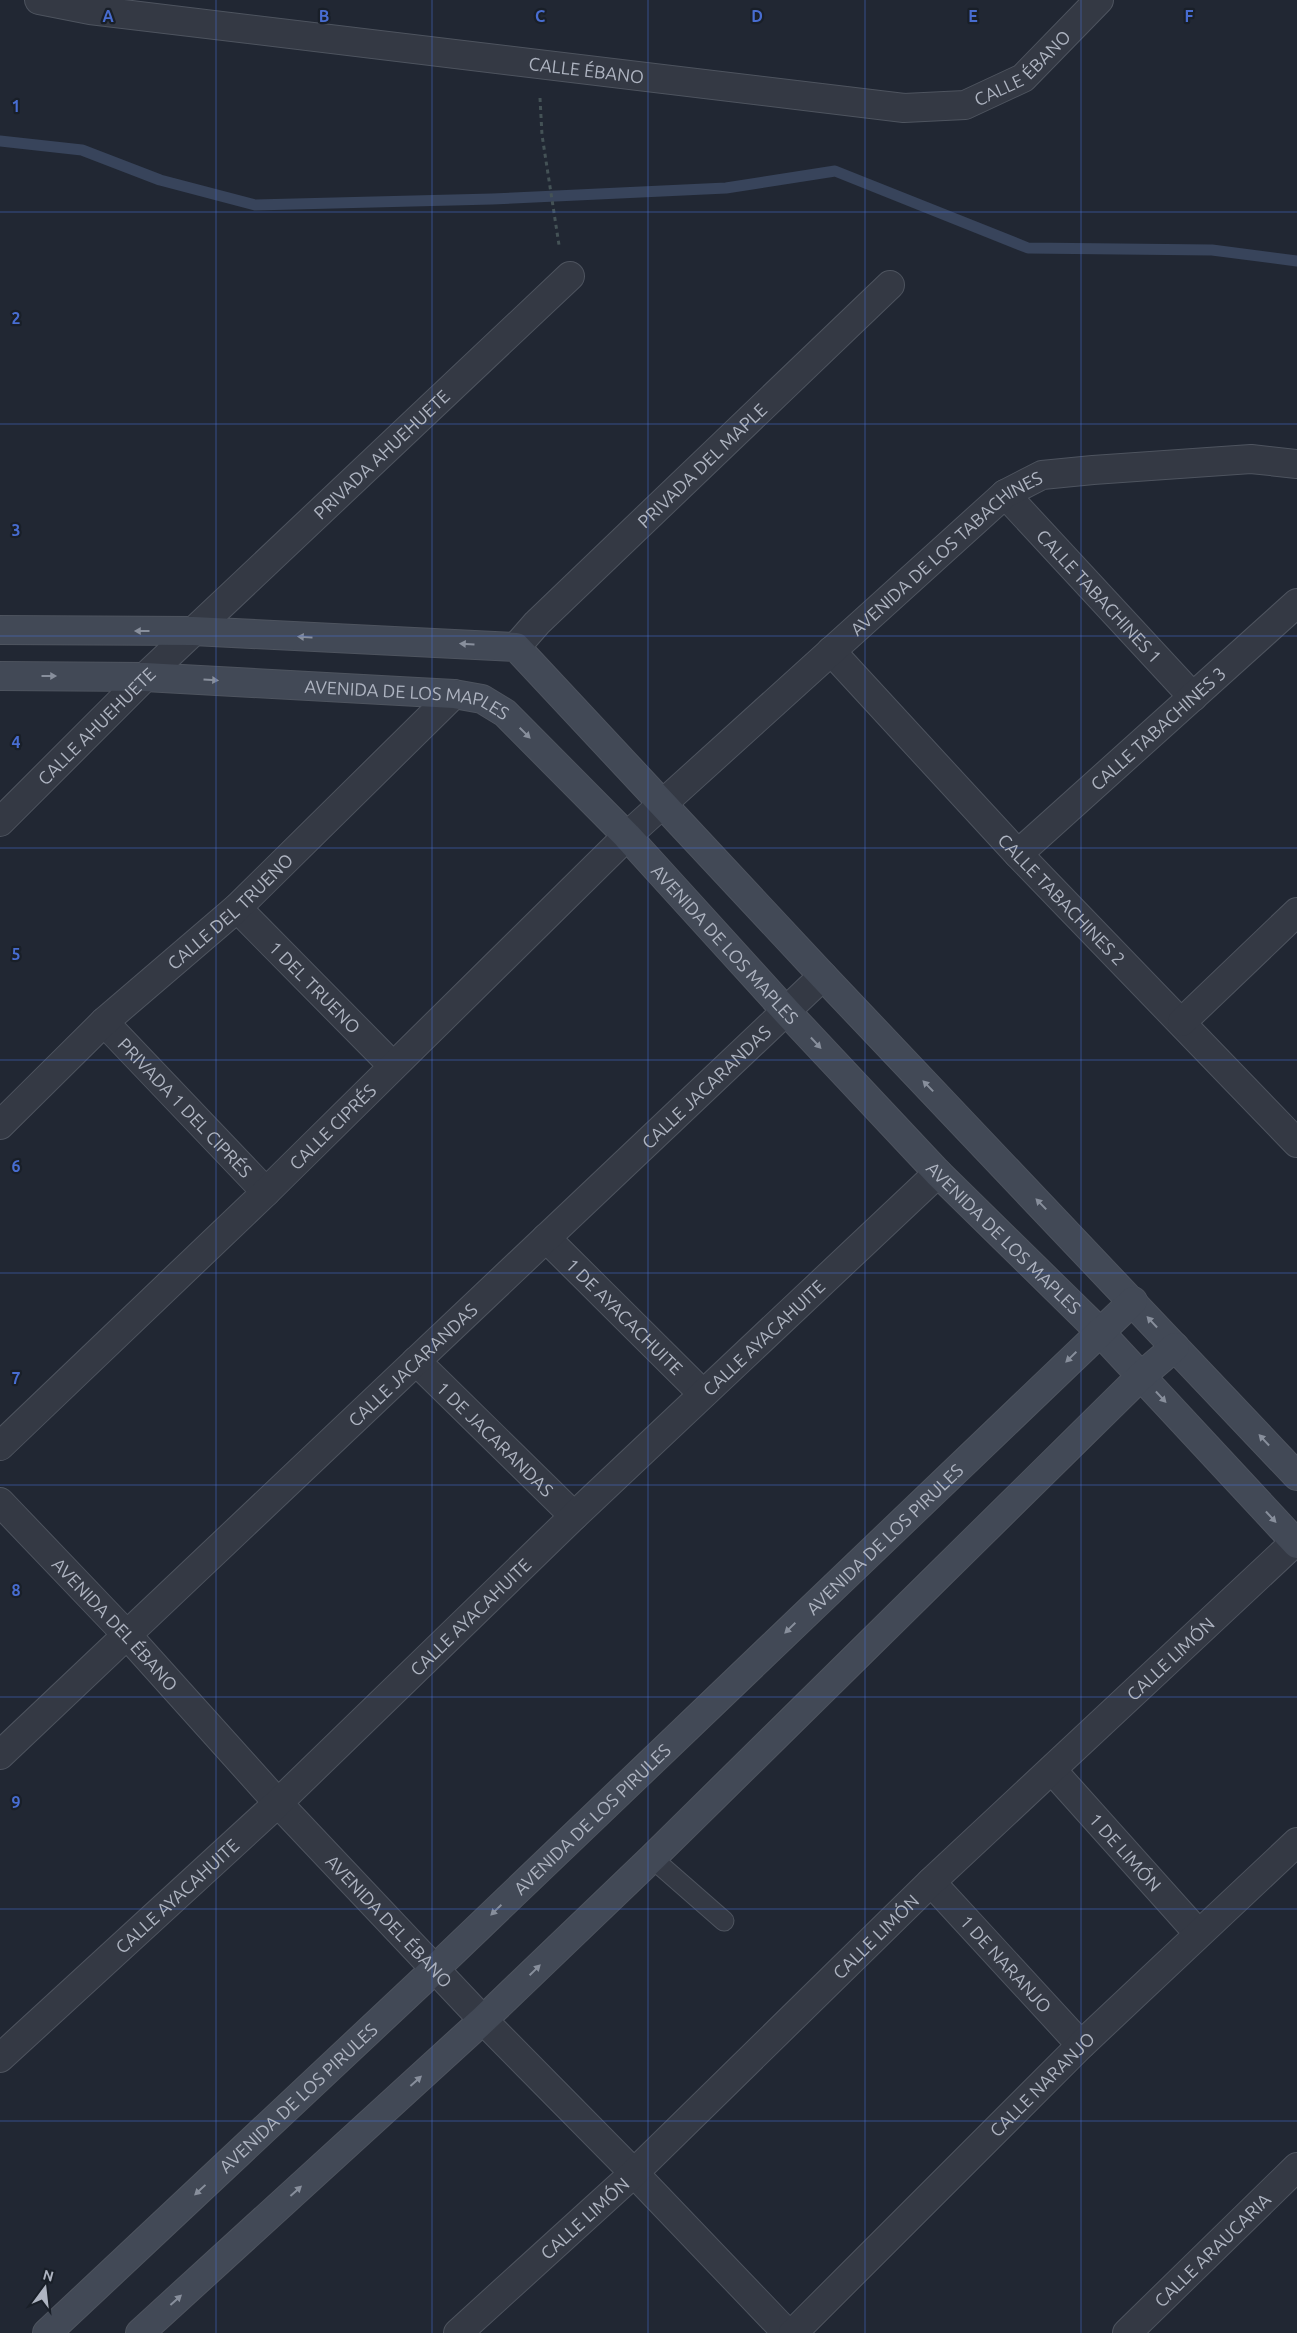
<svg xmlns="http://www.w3.org/2000/svg" width="1297" height="2333" viewBox="0 0 1297 2333" font-family="Ubuntu,sans-serif">
	<rect width="100%" height="100%" fill="#212733"/>
	<g fill="none" stroke-linecap="round" stroke-linejoin="round">
		<!-- stream -->
		<path stroke="#38445b" stroke-width="11" d="M0,141L82,150L160,180L255,205L492,199L726,188L835,171L1028,248L1212,250L1297,261"/>
		<!-- lane casing -->
		<g stroke="#4e545f" stroke-width="21">
			<path id="lane" d="M652,1858L724,1921"/>
		</g>
		<!-- street casing -->
		<g stroke="#4e545f" stroke-width="30">
			<g id="street">
				<path id="s1" d="M39,0L90,10L904,108L965,105L1023,78L1099,0"/>
				<path id="s2" d="M1005,494L1193,697"/>
				<path id="s3" d="M516,647L537,623L890,285"/>
				<path id="s4" d="M831,651L1018,854L1297,1143"/>
				<path id="s5" d="M0,822L145,677L570,276"/>
				<path id="s6" d="M1018,854L1297,603"/>
				<path id="s7" d="M237,908L393,1066"/>
				<path id="s8" d="M104,1022L266,1192"/>
				<path d="M1182,1022L1297,912"/>
				<path id="s9" d="M0,1125L104,1022L237,908L454,694"/>
				<path id="s10" d="M546,1238L703,1394"/>
				<path id="s11" d="M416,1361L574,1516"/>
				<path id="s12" d="M0,1446L266,1192L627,836L1005,494L1042,475L1093,470L1251,459L1297,464"/>
				<path id="s13" d="M0,1502L127,1635L278,1803L483,2020L634,2173L787,2333"/>
				<path id="s14" d="M0,1755L823,976"/>
				<path id="s15" d="M1052,1770L1198,1933"/>
				<path id="s16" d="M931,1882L1081,2045"/>
				<path id="s17" d="M0,2058L278,1803L574,1516L938,1173"/>
				<path id="s18" d="M458,2333L634,2173L931,1882L1295,1542"/>
				<path id="s19" d="M793,2333L1081,2045L1297,1842"/>
				<path id="s20" d="M1127,2333L1297,2167"/>
			</g>
		</g>
		<!-- secondary casing -->
		<g stroke="#4e545f" stroke-width="30">
			<g id="secondary">
				<path d="M0,630L193,631L516,647L823,976L1297,1476"/>
				<path id="s21" d="M0,676L145,677L454,694L482,699L505,713L627,836L786,1011L938,1173L1099,1331L1297,1544"/>
				<path id="s22" d="M47,2333L436,1968L1133,1301"/>
				<path d="M140,2333L483,2020L652,1858L1141,1376L1175,1347"/>
			</g>
		</g>
		<!-- path -->
		<path stroke="#445256" stroke-width="3" stroke-dasharray="4 4" stroke-linecap="butt" d="M540,98L542,135L559,245"/>
		<!-- lane -->
		<use href="#lane" stroke="#343944" stroke-width="19"/>
		<!-- street -->
		<use href="#street" stroke="#343944" stroke-width="28"/>
		<!-- secondary -->
		<use href="#secondary" stroke="#424956" stroke-width="28"/>
	</g>
	<!-- one-way arrows -->
	<defs><path id="oneway-solid" d="M-6-.8H1V-3.2L6.5 0L1 3.2V.8H-6Z" transform="scale(1.25)"/></defs>
	<g fill="#888f9c">
		<use href="#oneway-solid" transform="translate(142 631) rotate(-180)"/>
		<use href="#oneway-solid" transform="translate(305 637) rotate(-177)"/>
		<use href="#oneway-solid" transform="translate(467 644) rotate(-177)"/>
		<use href="#oneway-solid" transform="translate(49 676)"/>
		<use href="#oneway-solid" transform="translate(211 680) rotate(3)"/>
		<use href="#oneway-solid" transform="translate(525 733) rotate(45)"/>
		<use href="#oneway-solid" transform="translate(816 1043) rotate(47)"/>
		<use href="#oneway-solid" transform="translate(928 1086) rotate(-134)"/>
		<use href="#oneway-solid" transform="translate(1041 1204) rotate(-134)"/>
		<use href="#oneway-solid" transform="translate(1152 1322) rotate(-133)"/>
		<use href="#oneway-solid" transform="translate(1071 1357) rotate(136)"/>
		<use href="#oneway-solid" transform="translate(1161 1397) rotate(47)"/>
		<use href="#oneway-solid" transform="translate(1264 1440) rotate(-133)"/>
		<use href="#oneway-solid" transform="translate(1271 1517) rotate(47)"/>
		<use href="#oneway-solid" transform="translate(790 1628) rotate(136)"/>
		<use href="#oneway-solid" transform="translate(496 1910) rotate(136)"/>
		<use href="#oneway-solid" transform="translate(535 1970) rotate(-44)"/>
		<use href="#oneway-solid" transform="translate(416 2081) rotate(-42)"/>
		<use href="#oneway-solid" transform="translate(200 2190) rotate(137)"/>
		<use href="#oneway-solid" transform="translate(296 2191) rotate(-42)"/>
		<use href="#oneway-solid" transform="translate(176 2300) rotate(-42)"/>
	</g>
	<!-- grid -->
	<path fill="none" stroke="#486dd1" stroke-width="1" stroke-opacity="0.55" d="M216,0V2333M432,0V2333M648,0V2333M865,0V2333M1081,0V2333M0,212H1297M0,424H1297M0,636H1297M0,848H1297M0,1060H1297M0,1273H1297M0,1485H1297M0,1697H1297M0,1909H1297M0,2121H1297"/>
	<g text-anchor="middle" dominant-baseline="central" stroke-width="4.5" stroke-linejoin="round" paint-order="stroke">
		<!-- street labels -->
		<g font-size="18" fill="#aeb4c1" stroke="#191f28">
			<text stroke="none"><textPath href="#s1" startOffset="1002">CALLE ÉBANO</textPath></text>
			<text stroke="none"><textPath href="#s1" startOffset="552">CALLE ÉBANO</textPath></text>
			<text stroke="none"><textPath href="#s5" startOffset="530">PRIVADA AHUEHUETE</textPath></text>
			<text stroke="none"><textPath href="#s3" startOffset="260">PRIVADA DEL MAPLE</textPath></text>
			<text stroke="none"><textPath href="#s12" startOffset="1302">AVENIDA DE LOS TABACHINES</textPath></text>
			<text stroke="none"><textPath href="#s2" startOffset="139">CALLE TABACHINES 1</textPath></text>
			<text stroke="none"><textPath href="#s21" startOffset="409">AVENIDA DE LOS MAPLES</textPath></text>
			<text stroke="none"><textPath href="#s5" startOffset="136">CALLE AHUEHUETE</textPath></text>
			<text stroke="none"><textPath href="#s6" startOffset="188">CALLE TABACHINES 3</textPath></text>
			<text stroke="none"><textPath href="#s4" startOffset="339">CALLE TABACHINES 2</textPath></text>
			<text stroke="none"><textPath href="#s9" startOffset="314">CALLE DEL TRUENO</textPath></text>
			<text stroke="none"><textPath href="#s21" startOffset="829">AVENIDA DE LOS MAPLES</textPath></text>
			<text stroke="none"><textPath href="#s7" startOffset="111">1 DEL TRUENO</textPath></text>
			<text stroke="none"><textPath href="#s14" startOffset="972">CALLE JACARANDAS</textPath></text>
			<text stroke="none"><textPath href="#s8" startOffset="118">PRIVADA 1 DEL CIPRÉS</textPath></text>
			<text stroke="none"><textPath href="#s12" startOffset="461">CALLE CIPRÉS</textPath></text>
			<text stroke="none"><textPath href="#s21" startOffset="1234">AVENIDA DE LOS MAPLES</textPath></text>
			<text stroke="none"><textPath href="#s10" startOffset="111">1 DE AYACACHUITE</textPath></text>
			<text stroke="none"><textPath href="#s17" startOffset="1050">CALLE AYACAHUITE</textPath></text>
			<text stroke="none"><textPath href="#s14" startOffset="568">CALLE JACARANDAS</textPath></text>
			<text stroke="none"><textPath href="#s11" startOffset="111">1 DE JACARANDAS</textPath></text>
			<text stroke="none"><textPath href="#s22" startOffset="1154">AVENIDA DE LOS PIRULES</textPath></text>
			<text stroke="none"><textPath href="#s17" startOffset="645">CALLE AYACAHUITE</textPath></text>
			<text stroke="none"><textPath href="#s13" startOffset="168">AVENIDA DEL ÉBANO</textPath></text>
			<text stroke="none"><textPath href="#s18" startOffset="981">CALLE LIMÓN</textPath></text>
			<text stroke="none"><textPath href="#s22" startOffset="749">AVENIDA DE LOS PIRULES</textPath></text>
			<text stroke="none"><textPath href="#s15" startOffset="110">1 DE LIMÓN</textPath></text>
			<text stroke="none"><textPath href="#s17" startOffset="240">CALLE AYACAHUITE</textPath></text>
			<text stroke="none"><textPath href="#s13" startOffset="572">AVENIDA DEL ÉBANO</textPath></text>
			<text stroke="none"><textPath href="#s18" startOffset="576">CALLE LIMÓN</textPath></text>
			<text stroke="none"><textPath href="#s16" startOffset="111">1 DE NARANJO</textPath></text>
			<text stroke="none"><textPath href="#s19" startOffset="352">CALLE NARANJO</textPath></text>
			<text stroke="none"><textPath href="#s22" startOffset="344">AVENIDA DE LOS PIRULES</textPath></text>
			<text stroke="none"><textPath href="#s18" startOffset="171">CALLE LIMÓN</textPath></text>
			<text stroke="none"><textPath href="#s20" startOffset="119">CALLE ARAUCARIA</textPath></text>
		</g>
	</g>
	<g font-size="16" text-anchor="middle" font-weight="bold" fill="#486dd1" stroke="#191f28" stroke-width="4.5" stroke-linejoin="round" paint-order="stroke">
		<text x="108" y="22">A</text>
		<text x="324" y="22">B</text>
		<text x="540" y="22">C</text>
		<text x="757" y="22">D</text>
		<text x="973" y="22">E</text>
		<text x="1189" y="22">F</text>
		<text x="16" y="112">1</text>
		<text x="16" y="324">2</text>
		<text x="16" y="536">3</text>
		<text x="16" y="748">4</text>
		<text x="16" y="960">5</text>
		<text x="16" y="1172">6</text>
		<text x="16" y="1384">7</text>
		<text x="16" y="1596">8</text>
		<text x="16" y="1808">9</text>
	</g>
	<!-- north arrow -->
	<g transform="translate(45 2288) rotate(15)" stroke="#191f28" stroke-width="4" paint-order="stroke">
	<path d="M0-4L9 19L0 12L-9 19Z" fill="#aeb4c1"/>
	<text y="-8" font-size="14" font-weight="bold" text-anchor="middle" fill="#aeb4c1">N</text>
	</g>
</svg>
